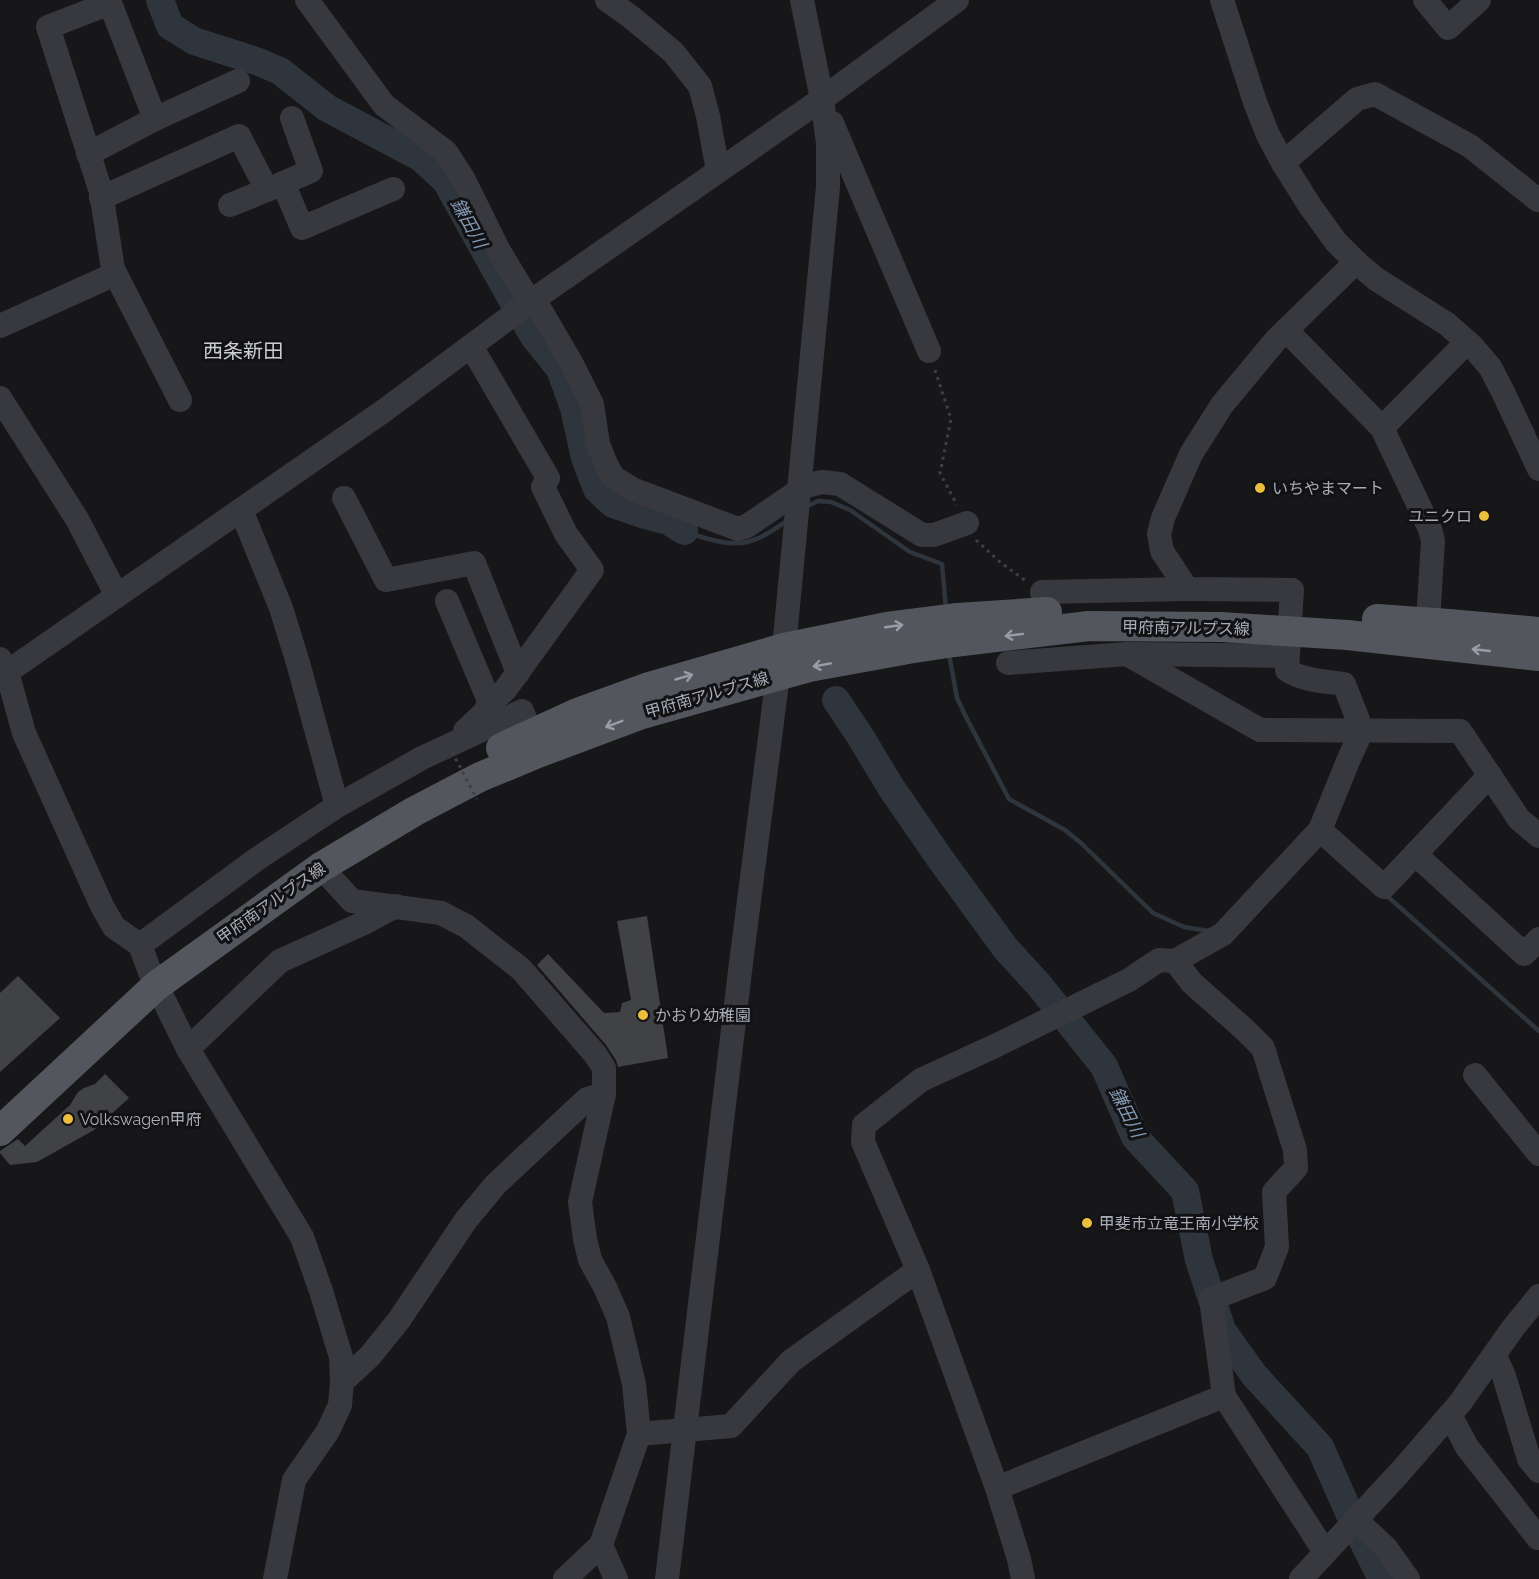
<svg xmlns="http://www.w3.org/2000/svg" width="1539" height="1579" viewBox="0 0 1539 1579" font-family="Raleway,'Noto Sans JP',sans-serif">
	<rect width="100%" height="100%" fill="#171719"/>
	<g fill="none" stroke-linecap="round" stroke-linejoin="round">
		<!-- stream -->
		<g stroke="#2e353d" stroke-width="4.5">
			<path d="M804,508L818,501L831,502L850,510L910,552L942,564L946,609"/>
			<path d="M645,515C670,526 721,549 747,542C763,538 775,529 788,520"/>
			<path d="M949,654L957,698L966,717L1009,799L1065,830L1081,843L1153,913L1184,927L1209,931"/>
			<path d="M1386,895L1539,1031"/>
		</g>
		<!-- river -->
		<g stroke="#2e353d" stroke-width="28">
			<path d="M160,0L170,26L194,41L259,62L280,71L327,108L421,158L446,181L514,303L535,338L560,369L574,408L585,458L597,489L613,504L645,515L668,521L684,531"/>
			<path d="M836,700L860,736L892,789L941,860L1006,949L1039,985L1104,1066L1135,1137L1185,1191L1199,1260L1222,1330L1254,1375L1320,1447L1351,1517L1382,1579"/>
		</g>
	</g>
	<!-- building -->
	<g fill="#414246">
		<path d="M647,916L668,1058L618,1067L616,1060L606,1045L537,965L548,954L604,1013L620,1012L622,1003L631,1000L617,921Z"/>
		<path d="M18,976L60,1018L0,1072V993Z"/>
		<path d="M105,1074L129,1098L94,1130L37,1162L10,1165L0,1153V1151L18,1139L25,1146L70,1105L78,1092L84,1088L95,1084Z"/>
	</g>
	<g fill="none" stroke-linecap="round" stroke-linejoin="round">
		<!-- path -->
		<g stroke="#3e4045" stroke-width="3" stroke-dasharray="3 4.5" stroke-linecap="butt">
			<path d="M935,370L951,419L940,473L957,505"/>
			<path d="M976,540L1000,562L1026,581"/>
		</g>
		<!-- minor -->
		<g stroke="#38393e" stroke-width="24">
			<path d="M307,0L384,105L446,152L464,180L499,251L530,302"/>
			<path d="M607,0L631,17L673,52L700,86L708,116L718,171"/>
			<path d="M1222,0L1255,102L1268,135L1283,163L1310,206L1336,242L1356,262L1376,279L1447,324L1472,346L1490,367L1503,392L1539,469"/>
			<path d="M1425,0L1448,28L1479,0"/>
			<path d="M155,119L110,3L48,27L101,192L113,269L180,400"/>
			<path d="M832,123L929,351"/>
			<path d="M88,154L155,119L238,81"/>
			<path d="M1283,163L1357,99L1375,94L1470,146L1538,200"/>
			<path d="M283,183L302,228L393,189"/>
			<path d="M269,189L311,171L292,118"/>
			<path d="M101,198L239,136L267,190L230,205"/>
			<path d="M534,299L572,364L592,404L598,444L606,464L613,477L632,489L738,529L747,526L806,486L822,482L840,484L922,535H934L967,523"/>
			<path d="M0,326L115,274"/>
			<path d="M1286,330L1382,428L1430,529L1433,541L1428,622"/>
			<path d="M0,398L77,519L117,596"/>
			<path d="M1382,428L1467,342"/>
			<path d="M344,498L386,580L474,563L518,673"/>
			<path d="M241,510L281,608L298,663L337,806"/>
			<path d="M1042,592L1187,589"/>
			<path d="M447,601L490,703"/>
			<path d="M1131,654L1287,656"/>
			<path d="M0,659L7,672L24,733L102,906L114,927L140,945L150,972L188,1049L302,1237L321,1291L341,1357L342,1382L340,1405L328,1431L294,1480L275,1579"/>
			<path d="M1008,663L1127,654L1260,730L1460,731L1519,819L1539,836"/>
			<path d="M0,677L385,410L530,302L822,99L957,0"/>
			<path d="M465,731L484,713L490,703L505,690L592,570L566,534L543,487L548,478L471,346"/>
			<path d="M1320,830L1384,887L1490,775"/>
			<path d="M1415,854L1524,954L1539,939"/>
			<path d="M321,867L352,901L441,913L466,926L521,969L595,1054L604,1068V1094L580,1202L585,1239L590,1260L605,1287L618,1317L634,1384L639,1434L601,1545L565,1579"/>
			<path d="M140,945L257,859L337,806L422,758L522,711L538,751"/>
			<path d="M1175,961L1192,983L1244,1029L1263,1048L1295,1150L1296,1168L1274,1192L1277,1247L1265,1278L1211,1299L1224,1396L1325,1552"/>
			<path d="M188,1049L280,961L366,922L396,906"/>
			<path d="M1475,1075L1539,1154"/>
			<path d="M1495,1356L1504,1376L1529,1459L1539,1471"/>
			<path d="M342,1382L370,1356L399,1320L466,1220L496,1184L587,1099L604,1094"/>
			<path d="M1450,1415L1467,1447L1538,1538"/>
			<path d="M639,1434L731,1426L791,1361L918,1270"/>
			<path d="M997,1488L1224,1396"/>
			<path d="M1356,1520L1386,1548L1408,1579"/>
			<path d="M601,1545L616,1579"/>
			<path d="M667,1579L741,963L778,675L784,648L828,187V143L822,99L802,0"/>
			<path d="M1023,1579L1019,1559L997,1488L918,1270L863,1142L864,1125L921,1080L995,1046L1129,980L1159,960L1175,961L1223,934L1320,830L1348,761L1362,730L1344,684C1324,681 1304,681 1287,670L1292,590L1187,589L1162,551L1159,534L1163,518L1191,454L1222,405L1276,340L1356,262"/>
			<path d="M1301,1579L1401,1471L1460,1403L1513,1328L1539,1296"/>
		</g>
		<!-- major -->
		<g stroke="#54565d" stroke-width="30">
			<path d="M1377,619L1449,624L1539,632"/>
			<path d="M501,748L577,713L646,688L784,648L887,627L958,618L1047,612"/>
			<path d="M0,1131L156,986L321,867L415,811L480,777L538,753L642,714L809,667L908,649L954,642L1089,626L1221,627L1347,635L1539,656"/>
		</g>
		<!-- path-bridge -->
		<path stroke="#3e4045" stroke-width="3" stroke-dasharray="3 4.5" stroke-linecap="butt" d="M452,752L477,799"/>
	</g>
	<!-- one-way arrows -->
	<defs><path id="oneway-shaft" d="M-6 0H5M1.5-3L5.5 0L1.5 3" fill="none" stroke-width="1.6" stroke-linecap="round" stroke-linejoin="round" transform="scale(1.5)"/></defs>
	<g stroke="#999ca6">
		<use href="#oneway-shaft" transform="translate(894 626) rotate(-8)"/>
		<use href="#oneway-shaft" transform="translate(1014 635) rotate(173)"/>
		<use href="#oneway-shaft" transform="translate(1481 650) rotate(-174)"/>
		<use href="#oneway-shaft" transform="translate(822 665) rotate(170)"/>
		<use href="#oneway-shaft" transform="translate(684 677) rotate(-16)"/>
		<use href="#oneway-shaft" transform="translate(614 724) rotate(159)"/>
	</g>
	<!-- markers -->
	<g fill="#ebbe3d" stroke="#121214" stroke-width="2">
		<circle cx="1260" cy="488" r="6"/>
		<circle cx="1484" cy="516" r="6"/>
		<circle cx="643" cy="1015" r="6"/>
		<circle cx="68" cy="1119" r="6"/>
		<circle cx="1087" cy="1223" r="6"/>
	</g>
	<g text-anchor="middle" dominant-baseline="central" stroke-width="6" stroke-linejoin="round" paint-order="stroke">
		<!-- poi labels -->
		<g font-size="16" fill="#aaadb8" stroke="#121214" text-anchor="start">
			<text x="1272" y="488">いちやまマート</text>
			<text x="1472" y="516" text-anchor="end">ユニクロ</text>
			<text x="655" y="1015">かおり幼稚園</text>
			<text x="80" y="1119">Volkswagen甲府</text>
			<text x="1099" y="1223">甲斐市立竜王南小学校</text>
		</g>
		<!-- street labels -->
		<g font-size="16" fill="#aaadb8" stroke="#121214">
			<text transform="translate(1186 628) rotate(1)">甲府南アルプス線</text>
			<text transform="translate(707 695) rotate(-16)">甲府南アルプス線</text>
			<text transform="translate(271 903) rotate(-35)">甲府南アルプス線</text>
		</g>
		<!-- water labels -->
		<g font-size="18" font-style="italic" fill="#8298b2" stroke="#121214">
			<text transform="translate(469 223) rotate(61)">鎌田川</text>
			<text transform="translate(1127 1112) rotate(63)">鎌田川</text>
		</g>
		<!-- quarter labels -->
		<g font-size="20" fill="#cbcdd5" stroke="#121214">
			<text x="243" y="351">西条新田</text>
		</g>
	</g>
</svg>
